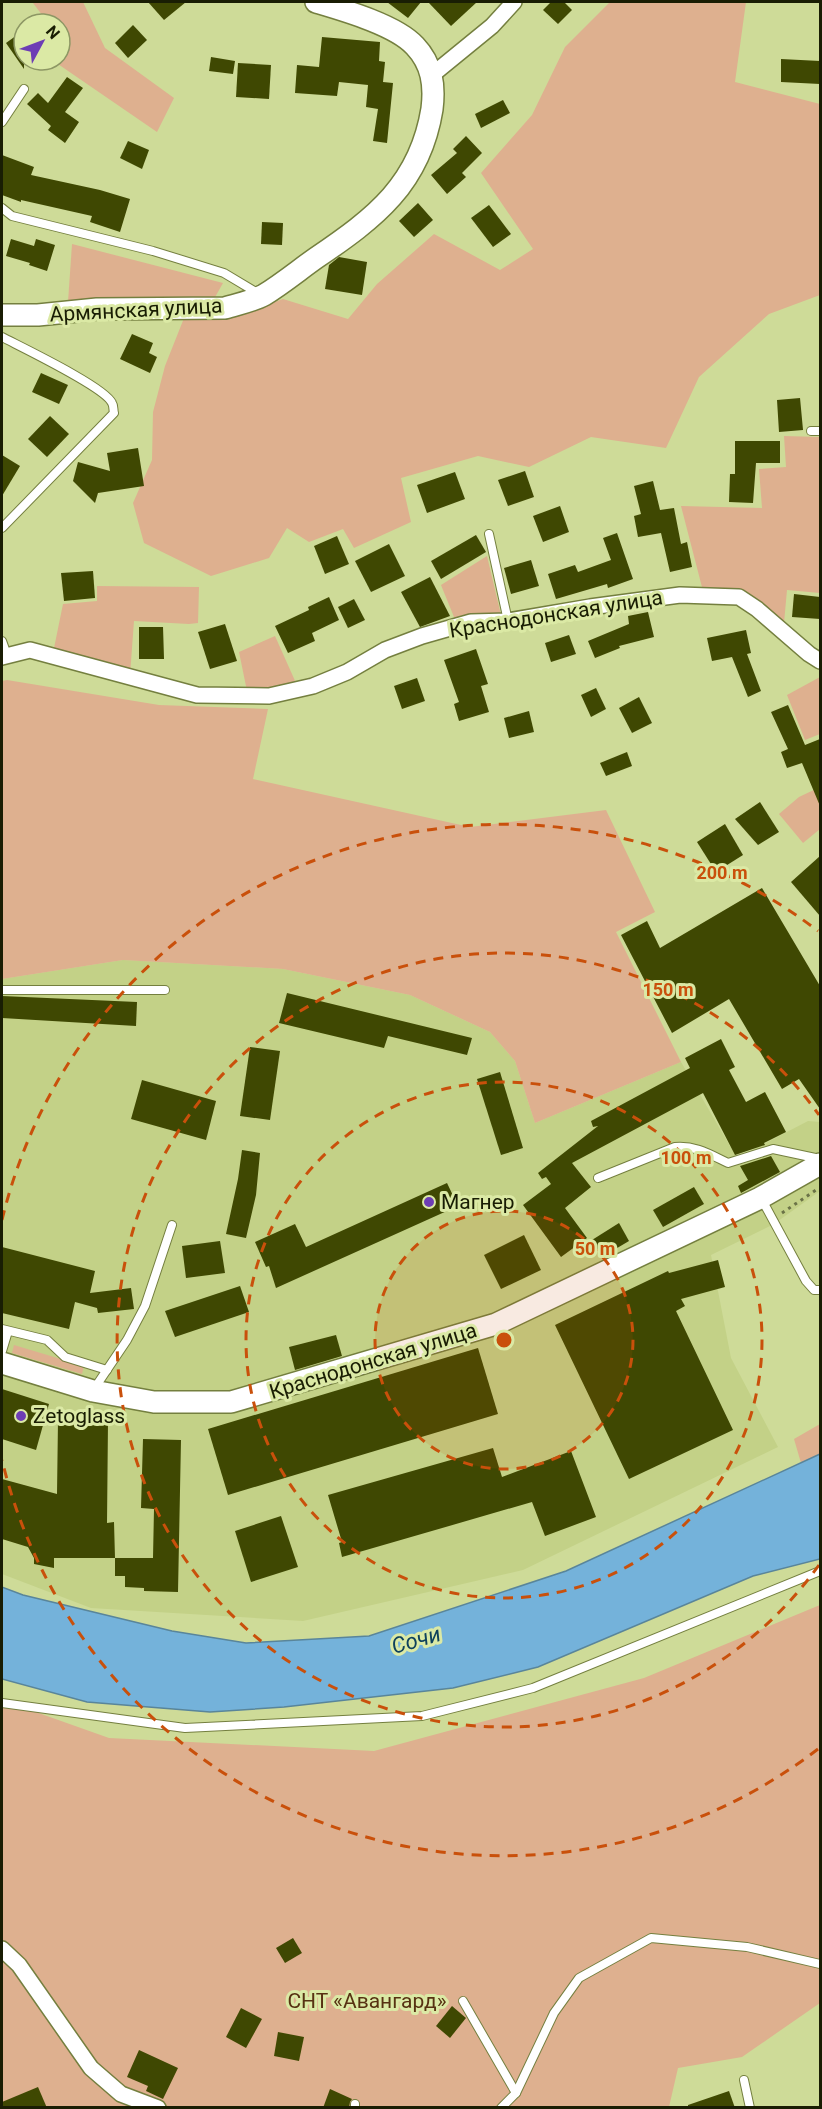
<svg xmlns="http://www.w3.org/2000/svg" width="822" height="2109" viewBox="0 0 822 2109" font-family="Roboto,sans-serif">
	<rect width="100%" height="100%" fill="#cedb98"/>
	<!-- built -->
	<path fill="#c3d187" d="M123,960L283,969L410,995L490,1032L515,1061L535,1123L681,1062L737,1158L808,1121L820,1122V1191L774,1224L711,1255L731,1358L778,1447L523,1570L303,1621L91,1608L2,1574V979Z"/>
	<!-- green -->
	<g fill="#deb08f">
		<path d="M8,2H83L105,48L174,98L157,132L55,62L56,60H60V52L64,44L60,39V24H49L33,3Z"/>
		<path d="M610,2H746L735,82L820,104V295L769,314L699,377L666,448L591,437L529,467L478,456L401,478L411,522L354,548L343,529L309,542L287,528L269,558L211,576L144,543L133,503L152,460L153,412L165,366L186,313L226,320L283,299L348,319L377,284L434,234L500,270L533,249L481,173L532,115L565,47Z"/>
		<path d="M72,244L223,283L214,299L68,302Z"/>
		<path d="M784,436L820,437V593L787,590L784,623L703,591L681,506L762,508L759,469L786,467Z"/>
		<path d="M487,556L501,615L456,622L441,585Z"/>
		<path d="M97,586L199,587L198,623L189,624L134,621L130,675L53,653L63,604L97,601Z"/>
		<path d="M275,636L296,683L269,691H247L239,652Z"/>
		<path d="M820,677V734L805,740L787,695Z"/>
		<path d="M7,680L159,705L268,709L253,779L470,827L606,810L655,912L616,932L681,1062L535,1123L515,1061L490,1032L410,995L283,969L123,960L2,979V681Z"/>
		<path d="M820,787V829L803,843L779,814L799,797Z"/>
		<path d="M14,1345L84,1366L82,1374L12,1353Z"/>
		<path d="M820,1424V1454L801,1463L794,1439Z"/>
		<path d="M820,1605V2003L742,2057L678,2068L669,2107L2,2108V1700L109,1738L374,1751L644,1678Z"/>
	</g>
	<!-- water -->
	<path fill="#74b2da" stroke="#59859a" stroke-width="1.5" d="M820,1454V1559L753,1576L538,1667L453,1688L284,1707L210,1712L87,1702L2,1679V1587L23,1595L172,1631L246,1643L369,1636L566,1571Z"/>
	<!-- building -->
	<g fill="#3f4802">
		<path d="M148,2H186L164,20Z"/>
		<path d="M387,2H421L408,18Z"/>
		<path d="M428,2H477L451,26Z"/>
		<path d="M551,2H564L572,10L558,24L543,10Z"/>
		<path d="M133,25L147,40L128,58L115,43Z"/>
		<path d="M24,30V69L6,43Z"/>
		<path d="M322,37L380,42L379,61L385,62L383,82L393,83L387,143L373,141L378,109L366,107L368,85L339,82L337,96L295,93L297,65L319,67Z"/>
		<path d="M211,57L235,61L233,74L209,71Z"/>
		<path d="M781,59L820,61V84L781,82Z"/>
		<path d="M238,63L271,65L269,99L236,97Z"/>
		<path d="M67,77L83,88L65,112L79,122L65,143L48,130L51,126L27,104L38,93L48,103Z"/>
		<path d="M503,100L510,113L481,128L475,114Z"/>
		<path d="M466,136L482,153L462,173L466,177L447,194L431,175L457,153L453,149Z"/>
		<path d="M128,141L149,150L142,169L120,158Z"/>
		<path d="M2,155L34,167L31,175L100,190L130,199L120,232L90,222L92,216L21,200V202L2,195Z"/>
		<path d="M418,203L433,220L414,237L399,221Z"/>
		<path d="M489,205L511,234L493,247L471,218Z"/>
		<path d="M262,222L283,223L282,245L261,244Z"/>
		<path d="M11,239L34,246L36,239L55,245L47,271L29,265L30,263L6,256Z"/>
		<path d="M339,257L367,262L362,295L325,289L329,265Z"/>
		<path d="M132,334L153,343L149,353L157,357L150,373L120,359Z"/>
		<path d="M41,373L68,385L59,404L32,392Z"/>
		<path d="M800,398L803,430L779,432L777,400Z"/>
		<path d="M50,416L69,434L47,457L28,439Z"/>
		<path d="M735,441H780V463H756L753,503L729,502L730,474H735Z"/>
		<path d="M138,448L144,486L98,493L95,503L73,481L78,462L110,471L107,453Z"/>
		<path d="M2,455L20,466L2,496Z"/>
		<path d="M525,471L534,497L508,506L498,480Z"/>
		<path d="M455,472L465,499L427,513L417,485Z"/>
		<path d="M653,481L660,510L674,508L681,544L687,542L692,567L670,572L661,533L638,537L634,516L641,514L634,486Z"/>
		<path d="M560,506L569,532L543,542L533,516Z"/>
		<path d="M617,533L633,579L608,588L607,584L556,599L548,574L575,565L578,572L611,560L603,538Z"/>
		<path d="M476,535L486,552L441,579L431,561Z"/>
		<path d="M337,536L349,564L325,574L314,546Z"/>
		<path d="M389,544L405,576L371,592L355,561Z"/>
		<path d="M531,560L539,586L511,594L504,568Z"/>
		<path d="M93,571L95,598L64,601L61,573Z"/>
		<path d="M430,577L450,616L420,627L401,592Z"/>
		<path d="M794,594L820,597V619L792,617Z"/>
		<path d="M329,597L339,620L312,633L315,641L288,653L275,626L309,610L308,607Z"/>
		<path d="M354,599L365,620L348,628L338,607Z"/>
		<path d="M648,612L654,637L619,646L620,648L595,658L588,641L629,624L628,616Z"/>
		<path d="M225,624L237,661L210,669L198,632Z"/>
		<path d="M139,627H163L164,659H139Z"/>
		<path d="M746,630L751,653L747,654L761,691L748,697L732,657L712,661L707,638Z"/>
		<path d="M569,635L576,654L551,662L545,643Z"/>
		<path d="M476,649L488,684L481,686L489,712L459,721L454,704L459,702L444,660Z"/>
		<path d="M417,678L425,701L402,709L394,686Z"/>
		<path d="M596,688L606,709L591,717L581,695Z"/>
		<path d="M639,697L652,723L632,733L619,708Z"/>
		<path d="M788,705L805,745L820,739V806L802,763L787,768L781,752L788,749L771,712Z"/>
		<path d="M529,711L534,732L509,738L504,718Z"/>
		<path d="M627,752L632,766L606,776L600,763Z"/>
		<path d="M760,802L779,832L758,845L735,819Z"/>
		<path d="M725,824L743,855L716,872L697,842Z"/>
		<path d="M820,856V916L791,882Z"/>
		<path d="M762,888L820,986V1109L799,1079L782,1089L729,999L672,1033L621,935L647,921L660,948Z"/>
		<path d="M287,993L472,1038L467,1055L388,1036L384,1048L279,1023Z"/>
		<path d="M2,996L137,1002L136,1026L2,1018Z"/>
		<path d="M721,1039L735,1067L729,1070L746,1102L765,1092L786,1132L764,1143L765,1145L735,1155L703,1093L572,1163L591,1187L565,1208L587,1238L561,1257L523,1205L551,1184L546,1177L542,1179L538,1173L598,1126L593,1127L591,1121L690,1068L685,1058Z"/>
		<path d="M250,1047L280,1051L270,1120L240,1116Z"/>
		<path d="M500,1072L523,1148L501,1155L477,1079Z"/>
		<path d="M142,1080L216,1101L206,1140L131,1119Z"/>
		<path d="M242,1150L260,1153L256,1195L246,1238L226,1234L238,1179Z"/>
		<path d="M771,1156L780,1172L741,1193L738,1186L748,1180L740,1166Z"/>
		<path d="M447,1183L458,1206L276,1288L269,1266L266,1267L255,1242L295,1224L306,1247Z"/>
		<path d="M694,1187L704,1204L663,1227L653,1210Z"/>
		<path d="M619,1223L629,1241L602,1257L592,1240Z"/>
		<path d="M524,1235L541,1270L501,1289L484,1255Z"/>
		<path d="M220,1241L225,1273L186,1278L182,1246Z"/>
		<path d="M2,1247L95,1271L90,1293L131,1288L134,1309L98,1313L97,1308L75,1302L69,1329L2,1313Z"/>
		<path d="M718,1260L725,1287L681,1299L685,1306L676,1311L733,1430L629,1479L555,1325L668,1271L669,1273Z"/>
		<path d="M240,1286L249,1312L175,1337L165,1311Z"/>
		<path d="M336,1335L342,1356L295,1370L289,1347Z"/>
		<path d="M478,1348L498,1414L228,1495L208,1429Z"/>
		<path d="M2,1389L49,1404L36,1450L2,1439Z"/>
		<path d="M58,1420L108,1421L107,1523L114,1522L115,1558H54V1568L34,1564V1558L28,1547L2,1539V1479L57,1494Z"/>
		<path d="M143,1439L181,1440L178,1592L144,1591V1588L125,1587V1576H115V1558H153L154,1509L141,1508Z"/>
		<path d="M493,1448L502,1477L571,1451L596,1517L545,1536L532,1502L342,1557L339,1543L342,1542L328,1495Z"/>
		<path d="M281,1516L298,1567L251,1582L235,1531Z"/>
		<path d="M293,1938L302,1953L285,1963L276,1948Z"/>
		<path d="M452,2006L466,2018L450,2038L436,2026Z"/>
		<path d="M241,2008L262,2019L246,2048L226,2037Z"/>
		<path d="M278,2032L304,2037L299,2061L274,2056Z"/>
		<path d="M139,2050L178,2068L163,2099L146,2091L148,2086L127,2077Z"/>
		<path d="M38,2087L47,2108H2V2102Z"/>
		<path d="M330,2089L352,2099L350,2102L349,2108H323Z"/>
		<path d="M729,2091L735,2108H688V2105Z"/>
	</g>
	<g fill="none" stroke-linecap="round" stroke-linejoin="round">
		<!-- lane casing -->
		<g stroke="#747f3f" stroke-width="10">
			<g id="lane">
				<path d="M2,122L24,89"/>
				<path d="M2,208L12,216L153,251L224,273L259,294"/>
				<path d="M2,337C21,347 105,387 112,403C114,406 113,410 114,413L2,528"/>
				<path d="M811,431H820"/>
				<path d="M489,534L508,621"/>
				<path d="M2,641L7,655"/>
				<path d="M2,990H165"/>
				<path d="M598,1178L675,1147C695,1145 711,1155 728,1163L773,1149L820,1159"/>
				<path d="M761,1198L806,1281L814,1290H820"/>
				<path d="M2,1329L47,1340L65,1357L107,1370"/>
				<path d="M2,1351L8,1331"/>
				<path d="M94,1389L127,1340L145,1306L172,1225"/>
				<path d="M2,1703L185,1728L422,1716L533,1688L820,1571"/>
				<path d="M463,2001L516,2093L501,2108"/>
				<path d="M744,2080L750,2108"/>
				<path d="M516,2093L554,2013L579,1978L651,1938L747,1947L820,1964"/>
				<path d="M355,2108V2104"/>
			</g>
		</g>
		<!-- street casing -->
		<g stroke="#747f3f" stroke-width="18">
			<g id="street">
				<path d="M432,75L492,26L514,2"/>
				<path d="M2,657L30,650L197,695L269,696L313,686L347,672L385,650L422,636L471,622L508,621L590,607L680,595L739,597L757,609L809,654L820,661"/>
				<path d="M2,1949L19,1965L91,2068L121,2094L158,2108"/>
			</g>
		</g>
		<!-- secondary casing -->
		<g stroke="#747f3f" stroke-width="24">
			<g id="secondary">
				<path d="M2,315H38L97,309L225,308C238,304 253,301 264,295C282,284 299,270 316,258C375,218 420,184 432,109C435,85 432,64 415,46C396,25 343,10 316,2"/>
				<path d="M2,1363L93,1391L154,1402H231L496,1324L760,1198L820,1164"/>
			</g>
		</g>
		<!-- path -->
		<path stroke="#6b7347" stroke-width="3" stroke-dasharray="3 4.5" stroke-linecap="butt" d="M782,1213L819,1188"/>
		<!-- lane -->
		<use href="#lane" stroke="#fff" stroke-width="8"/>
		<!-- street -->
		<use href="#street" stroke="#fff" stroke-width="15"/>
		<!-- secondary -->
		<use href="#secondary" stroke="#fff" stroke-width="21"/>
	</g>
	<!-- distance rings -->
	<circle cx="504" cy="1340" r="129" fill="#c9500b" fill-opacity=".12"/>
	<g fill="none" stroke="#c9500b" stroke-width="3" stroke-dasharray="10 8">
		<circle cx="504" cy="1340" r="129"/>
		<circle cx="504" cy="1340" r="258"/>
		<path d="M819 1565A387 387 0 1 1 819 1115"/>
		<path d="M818 1749A516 516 0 0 1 2 1460M2 1220A516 516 0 0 1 818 931"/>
	</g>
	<!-- markers -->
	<g fill="#6d3db5" stroke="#dbe9a5" stroke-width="2">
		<circle cx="429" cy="1202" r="6"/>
		<circle cx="21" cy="1416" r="6"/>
	</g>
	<g text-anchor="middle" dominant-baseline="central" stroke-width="6" stroke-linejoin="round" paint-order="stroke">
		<!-- street labels -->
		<g font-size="21" fill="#191d03" stroke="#dbe9a5">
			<text transform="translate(136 310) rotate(-3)">Армянская улица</text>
			<text transform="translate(556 614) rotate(-9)">Краснодонская улица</text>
			<text transform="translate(373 1361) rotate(-17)">Краснодонская улица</text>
		</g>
		<!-- poi labels -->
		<g font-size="21" fill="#191d03" stroke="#dbe9a5" text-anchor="start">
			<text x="441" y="1202">Магнер</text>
			<text x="33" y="1416">Zetoglass</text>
		</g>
		<!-- park labels -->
		<g font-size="21" fill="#573112" stroke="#dbe9a5">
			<text x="367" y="2001">СНТ «Авангард»</text>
		</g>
		<!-- water labels -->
		<g font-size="22" font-style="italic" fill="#0e415c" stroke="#dbe9a5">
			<text transform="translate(416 1640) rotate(-16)">Сочи</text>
		</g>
	</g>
	<circle cx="504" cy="1340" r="9" fill="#c9500b" stroke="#dbe9a5" stroke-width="3"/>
	<g font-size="18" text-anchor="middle" font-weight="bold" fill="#c9500b" stroke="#dbe9a5" stroke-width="6" stroke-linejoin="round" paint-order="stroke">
		<text x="722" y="879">200 m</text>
		<text x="668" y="996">150 m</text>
		<text x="686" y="1164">100 m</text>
		<text x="595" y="1255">50 m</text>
	</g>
	<!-- border -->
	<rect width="822" height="2109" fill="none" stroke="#191d03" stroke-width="6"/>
	<!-- north arrow -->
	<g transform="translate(42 42) rotate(49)"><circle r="28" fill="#dbe9a5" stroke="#8d9764" stroke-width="1.5"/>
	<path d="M0-4.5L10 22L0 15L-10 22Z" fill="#6d3db5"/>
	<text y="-9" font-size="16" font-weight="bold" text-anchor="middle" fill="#191d03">N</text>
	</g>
</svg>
